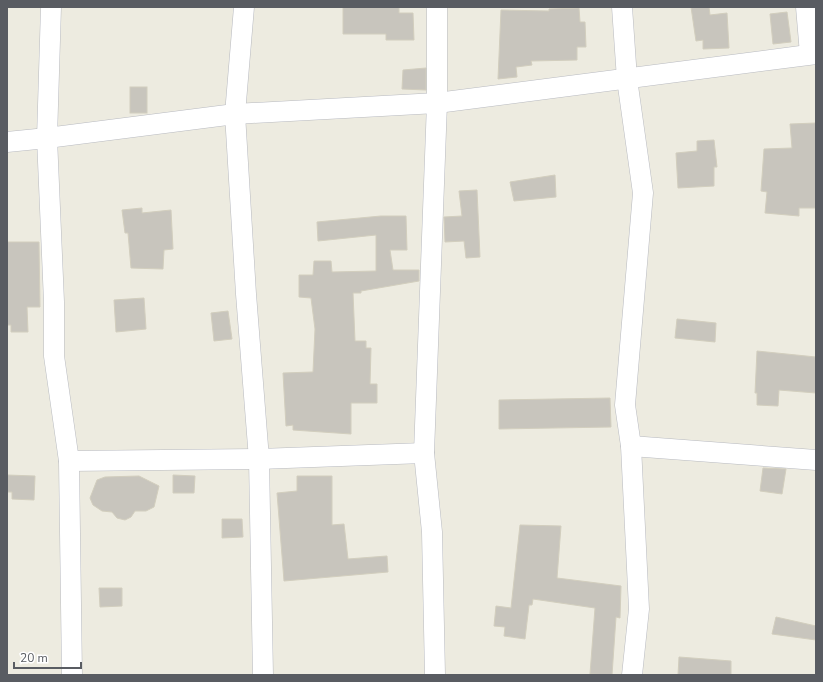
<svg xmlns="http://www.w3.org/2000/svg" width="823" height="682" viewBox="0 0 823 682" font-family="'Nunito Sans',sans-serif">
	<rect width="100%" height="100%" fill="#edebe0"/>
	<!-- building -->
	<g fill="#c8c5bd" stroke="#d2cebe">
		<path d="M343,7H399V13H413L414,40H386V34H343Z"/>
		<path d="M691,7H709L710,15L727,13L729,48L703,49V40L696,41Z"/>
		<path d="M579,8L580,22H585L586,47H577V60L531,61L532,65L516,67L517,77L498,79L501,10L549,11V9Z"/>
		<path d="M787,12L791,42L773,44L770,14Z"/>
		<path d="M426,68V90L402,89L403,70Z"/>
		<rect x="130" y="87" width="17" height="26"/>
		<path d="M816,123V208H799V216L765,213L767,192L761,191L764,149L792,148L790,124Z"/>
		<path d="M714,140L717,167H714V186L678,188L676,153L697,151V141Z"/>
		<path d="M555,175L556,197L514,201L510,182Z"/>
		<path d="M477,190L480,257L466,258L464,241L445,242L444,217L462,216L459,191Z"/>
		<path d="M142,208V213L171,210L173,249L164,250L163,269L131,268L128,233H125L122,210Z"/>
		<path d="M381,216H406L407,250H390L393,270H419V281L361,291V293H353L355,341H366V348H371L370,384H377V403H351V434L293,430V425L286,426L283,373L313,372L315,329L311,298L299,297V275H313L314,261H331L332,272L376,271V235L318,241L317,222Z"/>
		<path d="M7,242H39L40,307H27L28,332H11V325H7Z"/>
		<path d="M144,298L146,329L116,332L114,300Z"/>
		<path d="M228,311L232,339L214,341L211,313Z"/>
		<path d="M677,319L716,323L715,342L675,338Z"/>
		<path d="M757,351L816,357V393L779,390L778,406L757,405V393H755Z"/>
		<path d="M610,398L611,427L499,429V400Z"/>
		<path d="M763,468L786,469L782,494L760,491Z"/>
		<path d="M7,475L35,476L34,500L12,499V492H7Z"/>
		<path d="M173,475L195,476L194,493H173Z"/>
		<path d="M139,476L159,486L154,507L146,511H135L131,517L125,520L117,518L112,512L102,511L93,505L90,498L97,480L105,477Z"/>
		<path d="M297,476H332V525L344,524L348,559L387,556L388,572L284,581L277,493L297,491Z"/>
		<path d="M222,519H242L243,537L222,538Z"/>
		<path d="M520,525L561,526L557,578L621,586L620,618L616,617L612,675L590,674L595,608L533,599L532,605H529L525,639L504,636L505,627L494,626L496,606L511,608Z"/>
		<path d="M99,588H122V606L100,607Z"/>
		<path d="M776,617L816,626V640L772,634Z"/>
		<path d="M679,657L731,661V675H678Z"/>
	</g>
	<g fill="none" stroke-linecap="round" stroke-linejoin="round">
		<!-- street casing -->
		<g stroke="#b8bac0" stroke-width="21">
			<g id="street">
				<path d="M51,7L47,138L54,302V356L69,461L72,675"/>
				<path d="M244,7L235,114L246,294L259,459L263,675"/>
				<path d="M622,7L627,79L643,193L625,405L631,446L639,609L632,675"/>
				<path d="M806,7L810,54"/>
				<path d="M7,142L47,138L235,114L437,103L816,54"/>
				<path d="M631,446L816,460"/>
				<path d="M69,461L259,459L424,453"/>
				<path d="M435,675L432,532L424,453L437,103V7"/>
			</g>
		</g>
		<!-- street -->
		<use href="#street" stroke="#fff" stroke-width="20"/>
	</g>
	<!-- border -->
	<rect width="823" height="682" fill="none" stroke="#595c62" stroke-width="16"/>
	<!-- scale -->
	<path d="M14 662v6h67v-6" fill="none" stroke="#595c62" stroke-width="2"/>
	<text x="20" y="662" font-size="12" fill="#595c62" stroke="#ffffff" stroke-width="3" paint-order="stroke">20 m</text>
</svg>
